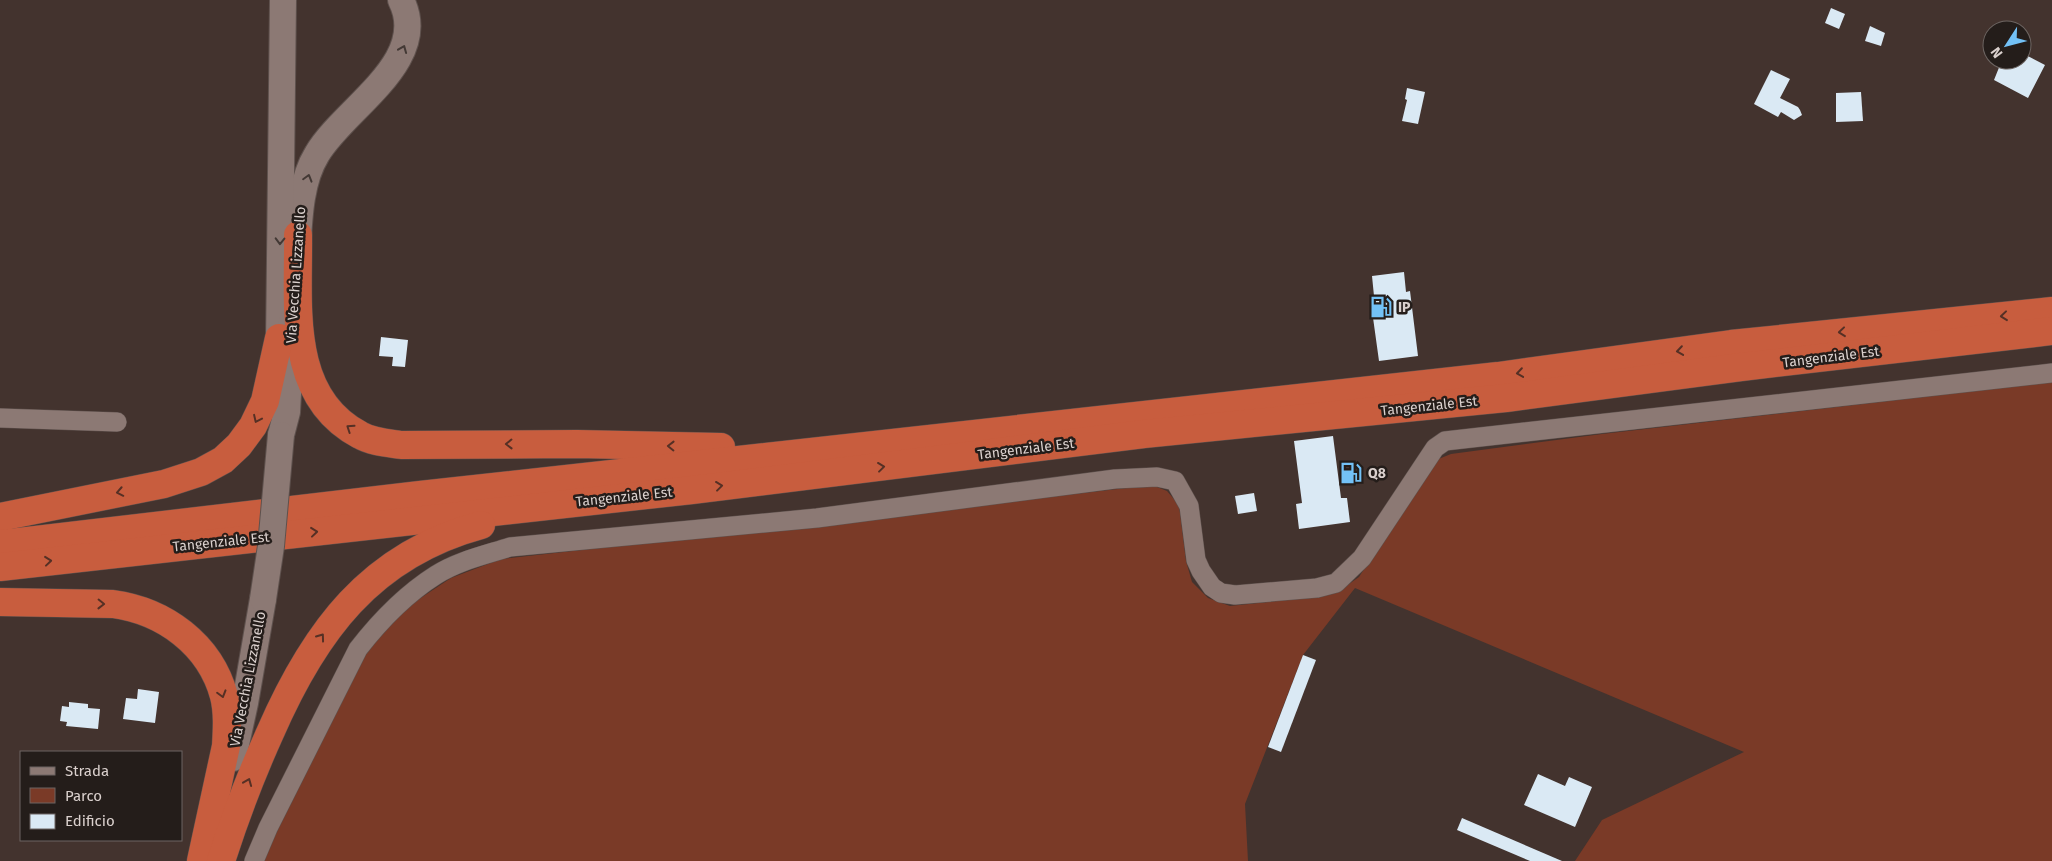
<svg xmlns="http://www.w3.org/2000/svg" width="2052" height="861" viewBox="0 0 2052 861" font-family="'Fira Sans',sans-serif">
	<rect width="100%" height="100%" fill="#43332e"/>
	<!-- green -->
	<path fill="#7a3a27" d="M2052,382V861H1575L1602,820L1744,752L1355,588L1303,655L1245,804L1248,861H263L334,706L372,644L407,607L451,578L501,559L859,519L1152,485L1167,491L1179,505L1186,561L1192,582L1208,598L1230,606L1321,596L1339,591L1359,577L1420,481L1436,460L1451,454L1602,434Z"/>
	<!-- building -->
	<g fill="#dae9f4">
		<path d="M1831,8L1845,14L1839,29L1825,23Z"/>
		<path d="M1870,26L1885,33L1881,46L1865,41Z"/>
		<path d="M2022,53L2045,65L2028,98L1994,80L2002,60H2022Z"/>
		<path d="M1771,70L1790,79L1780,98L1798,107L1800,110L1802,115L1794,120L1781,112L1778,117L1754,104Z"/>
		<path d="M1407,88L1425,92L1418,124L1402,121L1407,100L1405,99Z"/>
		<path d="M1861,92L1863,121L1836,122V93Z"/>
		<path d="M1404,272L1406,292L1410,291L1418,356L1379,361L1370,296H1374L1372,276Z"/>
		<path d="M381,337L408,340L405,367L392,366L393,357L379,356Z"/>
		<path d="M1333,436L1341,498H1347L1350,522L1299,529L1296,504L1302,503L1294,441Z"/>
		<path d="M1254,493L1257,511L1238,514L1235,496Z"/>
		<path d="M1303,655L1316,660L1281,752L1268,747Z"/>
		<path d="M138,689L159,692L155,723L123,719L126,698L137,699Z"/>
		<path d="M69,702L88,704V708L100,709L98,729L66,726L67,722L60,721L62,706L69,707Z"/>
		<path d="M1538,774L1565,786L1569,777L1592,787L1575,827L1524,805Z"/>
		<path d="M1462,818L1562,861H1530L1457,830Z"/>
	</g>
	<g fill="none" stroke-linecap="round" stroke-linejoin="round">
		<!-- street casing -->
		<g stroke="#5e514d" stroke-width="20">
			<g id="street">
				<path d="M0,418L117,422"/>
				<path d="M254,861L268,828L358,649C379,622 406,594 436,575C458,561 485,555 510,547L817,518L1115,479L1157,477L1175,481L1189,506L1196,560L1201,571L1212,587L1221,593L1235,595L1317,588L1336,583L1362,558L1429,457L1435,448L1445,441L2052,373"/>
			</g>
		</g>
		<!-- secondary casing -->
		<g stroke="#5e514d" stroke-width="28">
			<g id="secondary">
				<path d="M297,258C299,224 299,183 317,154C344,108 432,61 401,0"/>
				<path d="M279,344L283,0"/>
				<path d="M281,435L287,412L292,321"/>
				<path d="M233,758L245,703L263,599"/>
			</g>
		</g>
		<!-- highway casing -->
		<g stroke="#5e514d" stroke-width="29">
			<g id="highway">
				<path d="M298,235C299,305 286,396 360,435C372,442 387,443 401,445L577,444L721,447"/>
				<path d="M0,517L164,484L201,472L223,460L239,445L253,426L265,401L279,338"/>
				<path d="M0,544L420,495L1498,376L1731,344L2052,311"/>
				<path d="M0,567L692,490L1144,434L1506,398L1741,367L2052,331"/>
				<path d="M0,602L113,604C164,611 210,644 224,696C228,712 227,729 226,746L201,861"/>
				<path d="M221,861C235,817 251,775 270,733C314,632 370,555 481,525"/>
			</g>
		</g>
		<!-- street -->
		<use href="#street" stroke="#8c7974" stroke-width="19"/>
		<!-- secondary -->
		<use href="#secondary" stroke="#8c7974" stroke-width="26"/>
		<!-- highway -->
		<use href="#highway" stroke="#c85d3e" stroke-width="28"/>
		<!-- secondary-bridge casing -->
		<g stroke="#5e514d" stroke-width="28" stroke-linecap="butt">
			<path id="secondary-bridge" d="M263,599L271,546L281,435"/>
		</g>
		<!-- secondary-bridge -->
		<use href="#secondary-bridge" stroke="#8c7974" stroke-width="26"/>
	</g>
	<!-- one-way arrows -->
	<defs><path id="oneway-chevron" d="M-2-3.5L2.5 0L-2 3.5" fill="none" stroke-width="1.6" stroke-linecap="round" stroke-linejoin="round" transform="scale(1.25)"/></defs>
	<g stroke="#433935">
		<use href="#oneway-chevron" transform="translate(403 49) rotate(-68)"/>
		<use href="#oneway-chevron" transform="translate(308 178) rotate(-74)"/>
		<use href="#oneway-chevron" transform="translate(280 241) rotate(91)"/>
	</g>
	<g stroke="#553025">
		<use href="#oneway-chevron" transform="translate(2004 316) rotate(174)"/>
		<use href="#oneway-chevron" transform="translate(1842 332) rotate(174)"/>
		<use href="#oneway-chevron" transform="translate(1680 351) rotate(172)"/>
		<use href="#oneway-chevron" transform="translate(1520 373) rotate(172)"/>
		<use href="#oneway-chevron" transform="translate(257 419) rotate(115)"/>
		<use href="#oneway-chevron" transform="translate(350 428) rotate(-146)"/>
		<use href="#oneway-chevron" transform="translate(509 444) rotate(179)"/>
		<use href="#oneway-chevron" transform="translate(671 446) rotate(-179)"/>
		<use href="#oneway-chevron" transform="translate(881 467) rotate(-7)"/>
		<use href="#oneway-chevron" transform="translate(719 486) rotate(-7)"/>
		<use href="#oneway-chevron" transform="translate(120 492) rotate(169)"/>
		<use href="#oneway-chevron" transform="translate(314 532) rotate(-6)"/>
		<use href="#oneway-chevron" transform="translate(48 561) rotate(-6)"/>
		<use href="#oneway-chevron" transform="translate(101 604) rotate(1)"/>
		<use href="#oneway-chevron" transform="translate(321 637) rotate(-54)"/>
		<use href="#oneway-chevron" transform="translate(222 694) rotate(74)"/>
		<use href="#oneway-chevron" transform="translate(248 782) rotate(-68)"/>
	</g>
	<!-- icons -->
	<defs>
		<g id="fuel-bare" transform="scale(1.725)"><path d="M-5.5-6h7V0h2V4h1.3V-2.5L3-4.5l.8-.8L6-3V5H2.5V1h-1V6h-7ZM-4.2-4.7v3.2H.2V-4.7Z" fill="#73c1f6" stroke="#241d1a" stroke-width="2.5" paint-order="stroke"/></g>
	</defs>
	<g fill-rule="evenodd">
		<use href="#fuel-bare" x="1381" y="307"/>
		<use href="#fuel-bare" x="1351" y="473"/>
	</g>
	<g text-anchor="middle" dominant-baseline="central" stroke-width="5" stroke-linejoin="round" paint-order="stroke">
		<!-- street labels -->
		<g font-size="14" fill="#dbd1ce" stroke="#241d1a">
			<text transform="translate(296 275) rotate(-86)">Via Vecchia Lizzanello</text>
			<text transform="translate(1831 357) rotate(-7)">Tangenziale Est</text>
			<text transform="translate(1429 406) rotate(-6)">Tangenziale Est</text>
			<text transform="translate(1026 449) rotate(-7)">Tangenziale Est</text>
			<text transform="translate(624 497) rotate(-6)">Tangenziale Est</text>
			<text transform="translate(221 542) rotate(-6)">Tangenziale Est</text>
			<text transform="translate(248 679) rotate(-79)">Via Vecchia Lizzanello</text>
		</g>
		<!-- poi labels -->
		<g font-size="14" font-weight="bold" fill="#dbd1ce" stroke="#241d1a" text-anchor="start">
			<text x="1398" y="307">IP</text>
			<text x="1368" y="473">Q8</text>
		</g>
	</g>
	<!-- legend -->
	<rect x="20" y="751" width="162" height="90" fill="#241d1a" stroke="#6d6562"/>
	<rect x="30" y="767" width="25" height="8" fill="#8c7974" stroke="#6d6562"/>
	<text x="65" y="776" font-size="15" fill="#dbd1ce">Strada</text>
	<rect x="30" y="788" width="25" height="15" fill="#7a3a27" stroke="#6d6562"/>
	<text x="65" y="801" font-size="15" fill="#dbd1ce">Parco</text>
	<rect x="30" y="814" width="25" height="15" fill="#dae9f4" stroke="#6d6562"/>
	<text x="65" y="826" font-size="15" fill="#dbd1ce">Edificio</text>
	<!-- north arrow -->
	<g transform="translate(2007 45) rotate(234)"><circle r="24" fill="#241d1a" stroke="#6d6562"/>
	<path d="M0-4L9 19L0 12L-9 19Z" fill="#73c1f6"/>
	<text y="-8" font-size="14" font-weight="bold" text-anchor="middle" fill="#dbd1ce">N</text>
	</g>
</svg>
